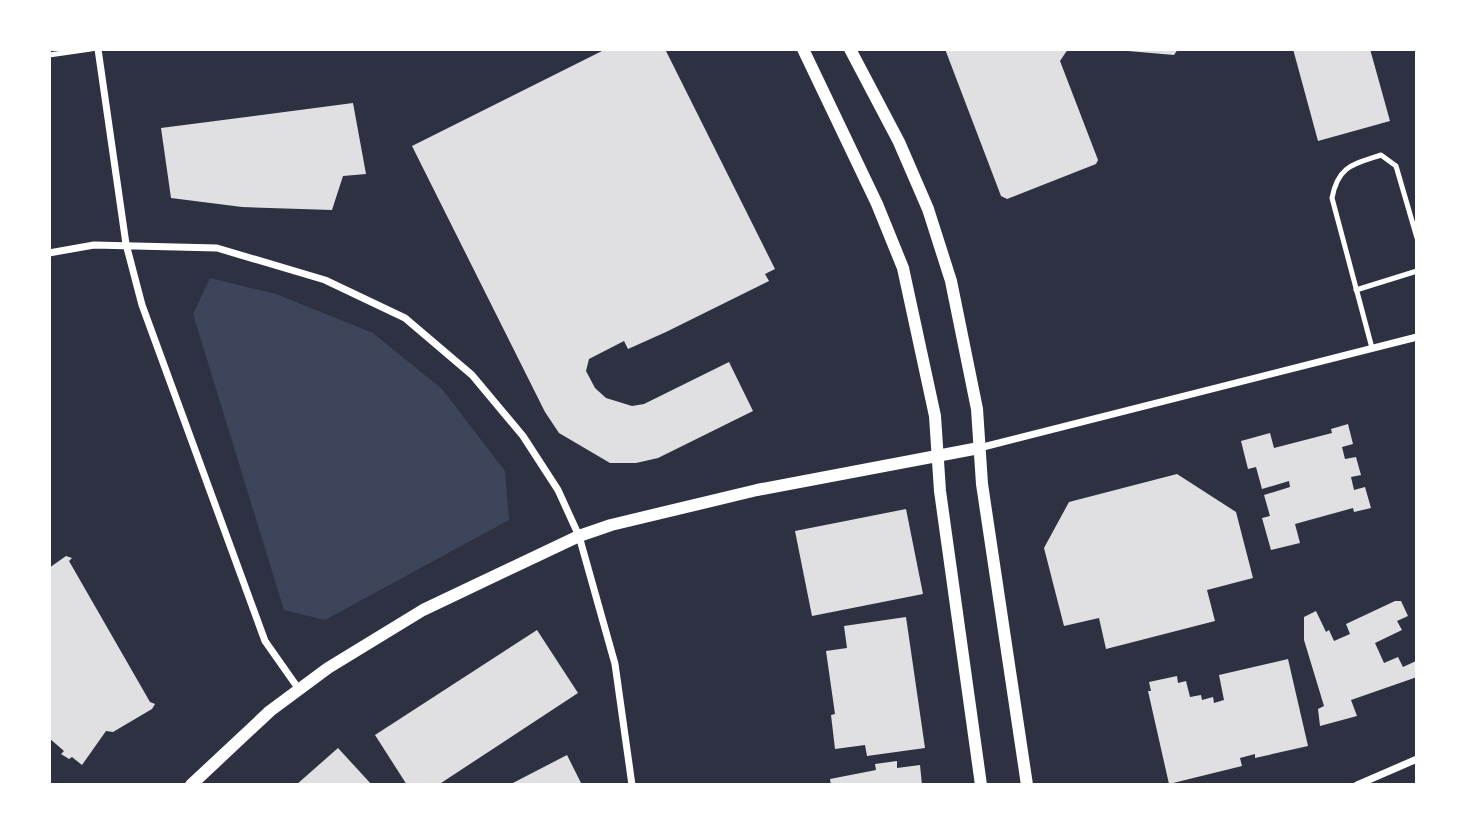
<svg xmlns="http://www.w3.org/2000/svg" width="1466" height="834" viewBox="0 0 1466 834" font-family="'Work Sans',sans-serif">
	<rect width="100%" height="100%" fill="#2d3142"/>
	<!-- green -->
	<path fill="#3c4559" d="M210,278L276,294L373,333L442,389L505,471L509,520L325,620L284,610L193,314Z"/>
	<!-- building -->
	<g fill="#e0e0e3">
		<path d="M606,49H665L775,269L765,274L769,281L666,332L628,349L624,341L589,359L586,371L595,388L606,398L632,406L644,404L729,362L753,411L658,458L636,463H610L559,433L545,412L412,146Z"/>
		<path d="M945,49H1068L1060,61L1098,160L1096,164L1007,199L1001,196Z"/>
		<path d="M1105,49H1178L1174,55Z"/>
		<path d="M1293,49H1370L1390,121L1318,141Z"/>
		<path d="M353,103L366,174L343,176L332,210L242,207L171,198L161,128Z"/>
		<path d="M1348,424L1353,444L1342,447L1345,459L1356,457L1361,475L1351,477L1354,490L1365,487L1371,508L1354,512L1353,508L1295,524L1300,543L1271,550L1262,518L1270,516L1264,495L1290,487L1289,481L1262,489L1256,467L1248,469L1241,441L1270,433L1274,448L1332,433L1331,429Z"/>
		<path d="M1177,474L1236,512L1253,578L1207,590L1215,621L1106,649L1099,618L1064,626L1044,548L1069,502Z"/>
		<path d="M906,509L923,594L812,616L795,531Z"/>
		<path d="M66,556L72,558L69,561L150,702L155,704L152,709L113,732L106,731L82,765L72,757L69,759L61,754L64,751L49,738V568Z"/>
		<path d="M1395,601H1401L1408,616L1397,621L1402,630L1375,643L1384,663L1398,657L1403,667L1416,661L1417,677L1351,700L1357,716L1320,726L1318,709L1324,706L1304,640V617L1316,611L1326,632L1329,630L1334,641L1350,634L1346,624Z"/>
		<path d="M906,617L925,748L867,756L865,745L835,749L831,715L835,714L826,651L847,648L844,626Z"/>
		<path d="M537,630L578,693L438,785H407L375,735Z"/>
		<path d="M1288,659L1308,746L1255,758V754L1240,758L1242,766L1169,784L1148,691H1151L1149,682L1177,676L1178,683L1186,681L1190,697L1201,695L1202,700L1213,697L1214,703L1224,700L1219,675Z"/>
		<path d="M338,748L372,785H296Z"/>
		<path d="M567,755L582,785H509Z"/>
		<path d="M897,761V768L920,765L922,785H831L830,779L876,770L875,764Z"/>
	</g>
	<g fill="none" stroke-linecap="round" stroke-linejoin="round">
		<!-- service -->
		<g stroke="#fff" stroke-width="5">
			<path d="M49,55L91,49"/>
			<path d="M1356,290L1417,271"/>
			<path d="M1372,348L1332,198C1338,166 1353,164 1381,155L1396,166L1417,238"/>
		</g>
		<!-- minor -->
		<g stroke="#fff" stroke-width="7">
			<path d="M98,49L126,244L142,305L265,641L298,688"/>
			<path d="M49,253L94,245L217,248L325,280L405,318L472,375L523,436L558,490L579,536L615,664L632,785"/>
			<path d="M979,448L1417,337"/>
			<path d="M1357,785L1417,759"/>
		</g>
		<!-- tertiary -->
		<g stroke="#fff" stroke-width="12">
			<path d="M803,49L877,204L903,268L935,416L940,491L981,785"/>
			<path d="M850,49L899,142L928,209L951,281L977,409L982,484L1027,785"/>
			<path d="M191,785L270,711L328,668L423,610L579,536L611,525L757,490L979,448"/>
		</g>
	</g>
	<!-- border -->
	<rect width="1466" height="834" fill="none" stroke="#ffffff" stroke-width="102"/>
</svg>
